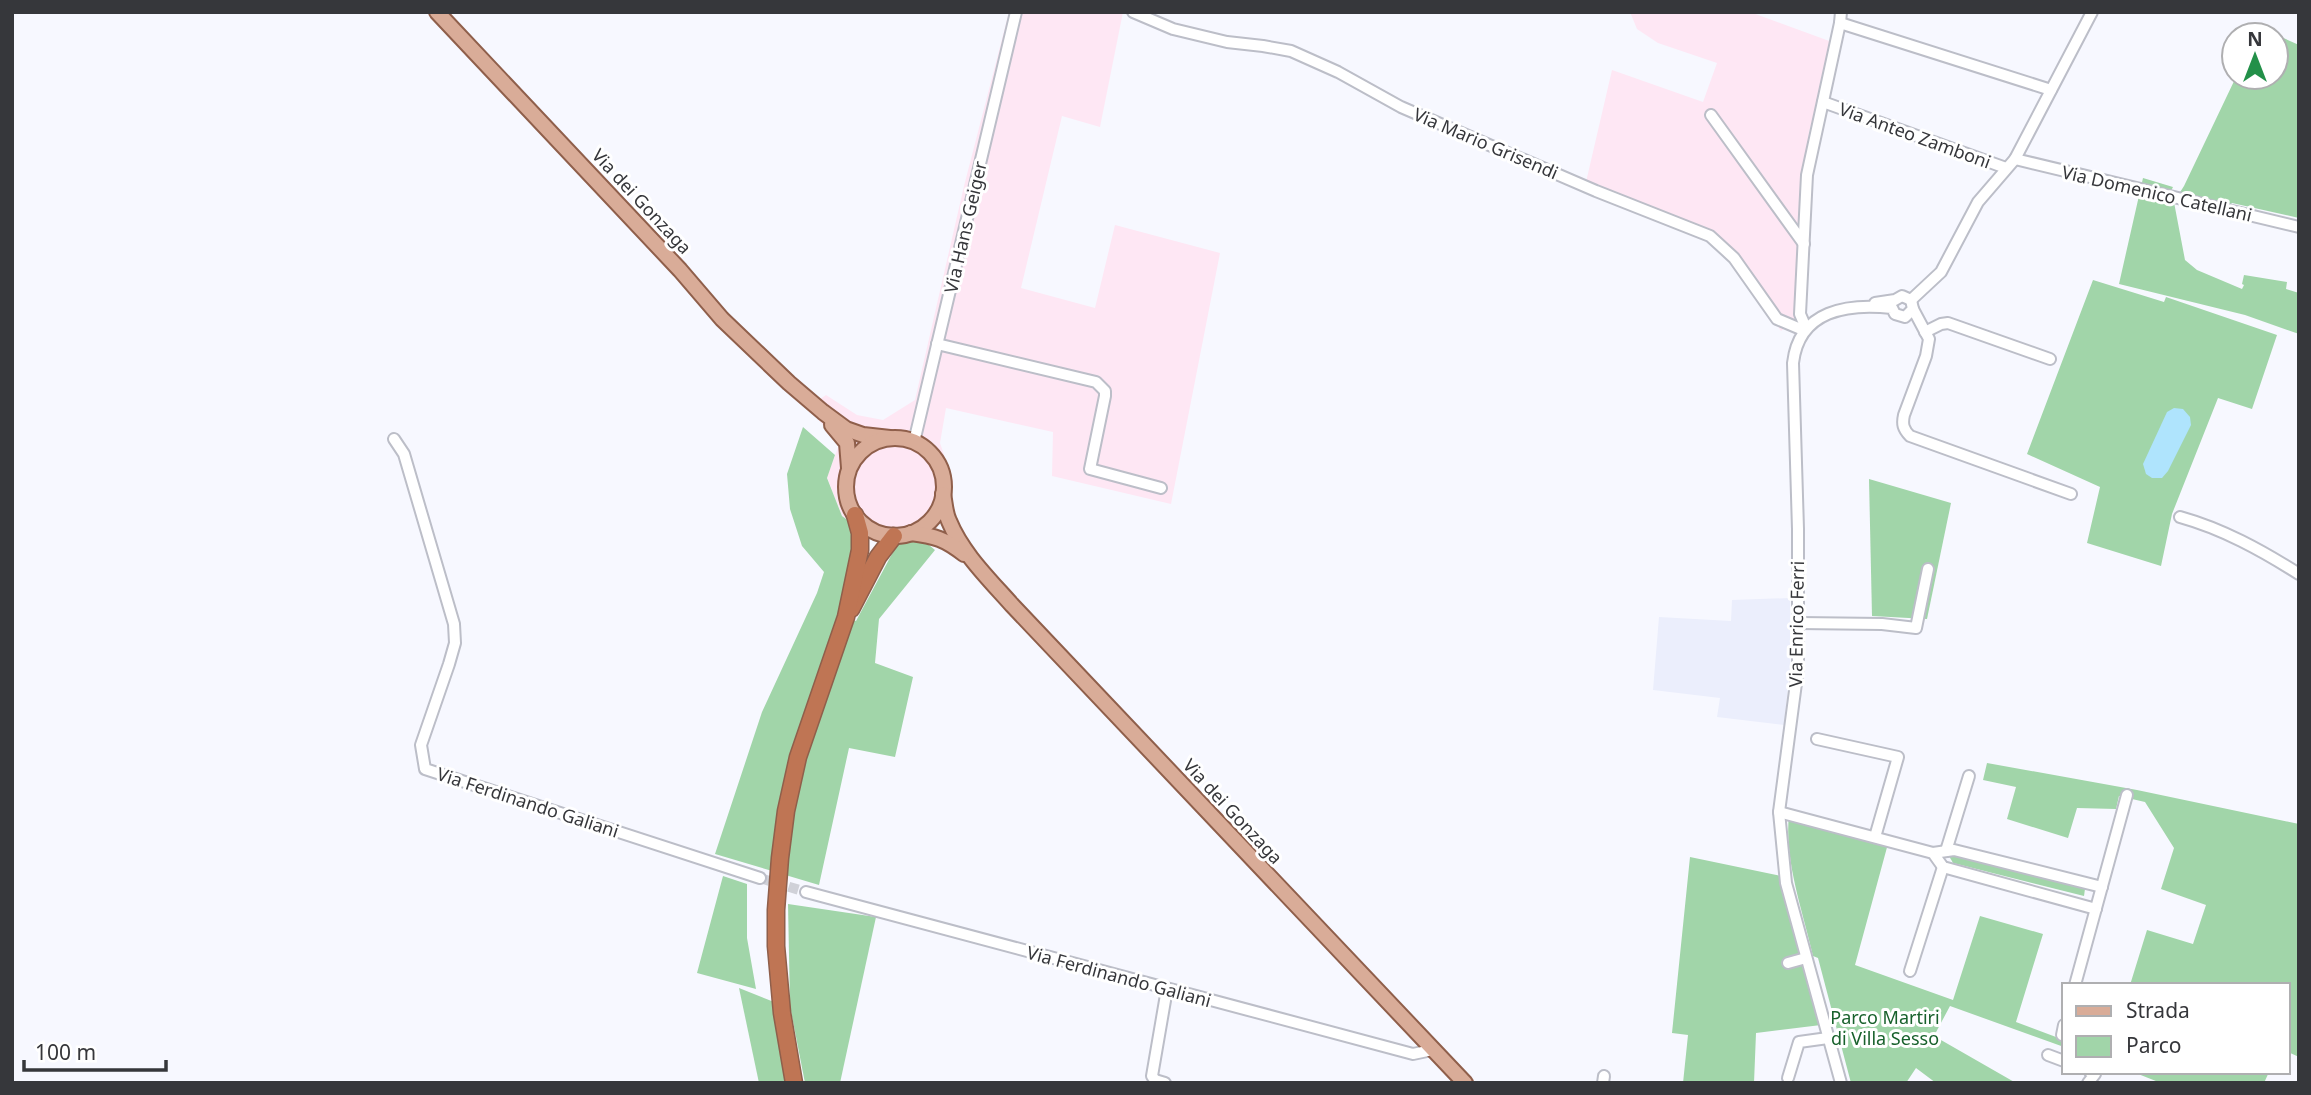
<svg xmlns="http://www.w3.org/2000/svg" width="2311" height="1095" viewBox="0 0 2311 1095" font-family="'Noto Sans',sans-serif">
	<rect width="100%" height="100%" fill="#f7f8ff"/>
	<!-- built -->
	<path fill="#ebeefc" d="M1790,598V668L1784,725L1717,717L1720,698L1653,690L1659,617L1731,621L1732,600Z"/>
	<!-- industrial -->
	<g fill="#fee7f4">
		<path d="M1009,12H1123L1100,127L1062,116L1021,288L1095,308L1115,225L1220,253L1171,504L1052,476L1053,432L946,408L940,443L953,481L949,507L923,540L871,538L842,516L827,477L839,445L808,407L826,395L857,415L883,420L915,400L964,186Z"/>
		<path d="M1630,12H1750L1832,42L1823,83L1809,132L1801,193L1796,319L1781,331L1737,267L1719,244L1586,182L1612,70L1703,102L1717,63L1658,43L1637,29Z"/>
	</g>
	<!-- green -->
	<g fill="#a1d5a9">
		<path d="M2259,27L2299,45V218L2232,203L2226,209L2173,197L2185,260L2197,270L2242,289L2244,285L2242,284L2244,275L2287,282L2286,289L2299,293V334L2245,315L2119,284L2143,178L2173,187L2169,195L2177,197L2184,186L2236,77H2276V35H2256Z"/>
		<path d="M2093,280L2164,302L2166,297L2277,335L2252,409L2218,398L2172,514L2161,566L2087,543L2100,487L2027,454Z"/>
		<path d="M803,427L835,455L827,478L842,516L853,524V550L839,614L856,621L900,539L923,540L935,550L879,619L875,663L913,677L895,757L849,748L819,885L715,854L762,712L817,593L824,572L802,546L790,509L787,474Z"/>
		<path d="M1869,479L1951,503L1927,619L1872,616Z"/>
		<path d="M1987,763L2137,790L2299,824V1057L2288,1052V985H2130L2147,930L2193,944L2206,905L2161,889L2174,848L2145,802L2119,796L2116,809L2077,808L2068,838L2007,819L2016,787L1983,780Z"/>
		<path d="M1789,815L1889,840L1855,965L1953,1000L1980,916L2043,934L2016,1022L2064,1040V1047L1950,1006L1934,1036L2016,1083H1936L1916,1068L1906,1083H1851L1818,958L1813,956C1803,911 1784,861 1789,815Z"/>
		<path d="M1955,855L2085,889L2084,896L1953,863L1949,856Z"/>
		<path d="M1690,857L1781,876L1821,1025L1756,1033L1754,1083H1683L1688,1035L1672,1033Z"/>
		<path d="M723,876L747,884V938L756,989L697,973Z"/>
		<path d="M788,904L876,917L840,1083H805L790,1006Z"/>
		<path d="M739,988L774,1002L789,1083H759Z"/>
		<path d="M2133,1072H2269L2264,1083H2161Z"/>
	</g>
	<!-- water -->
	<path fill="#afe4fd" d="M2174,408L2183,409L2190,417L2191,425L2168,471L2162,478H2152L2146,474L2143,464L2167,412Z"/>
	<g fill="none" stroke-linecap="round" stroke-linejoin="round">
		<!-- minor-tunnel -->
		<path stroke="#d0d1d8" stroke-width="10" stroke-dasharray="10 5" stroke-linecap="butt" d="M760,878L806,892"/>
		<!-- minor casing -->
		<g stroke="#bcbec8" stroke-width="14">
			<g id="minor">
				<path d="M1133,12L1173,29L1227,42L1263,46L1291,51L1338,72L1401,107L1596,191L1710,236L1734,258L1777,319L1803,330"/>
				<path d="M1840,23L2051,90"/>
				<path d="M1823,102L2006,168"/>
				<path d="M1711,115L1804,244"/>
				<path d="M2015,159L2299,227"/>
				<path d="M1911,300L1941,272L1978,202L2015,159L2092,12"/>
				<path d="M1875,303L1895,300L1902,296L1911,300"/>
				<path d="M1913,309L1929,339L1926,356L1904,415C1902,424 1903,429 1910,436L2071,494"/>
				<path d="M1806,328L1800,314L1807,175L1840,23L1841,12"/>
				<path d="M1925,332L1941,324L1948,323L2050,359"/>
				<path d="M937,344L1096,382L1105,391V396L1090,469L1161,488"/>
				<path d="M394,439L404,454L454,624L455,643L449,664L421,745L425,769L760,878"/>
				<path d="M914,442L1016,12"/>
				<path d="M2180,517C2223,529 2261,550 2299,574"/>
				<path d="M1799,623L1882,624L1916,628L1928,569"/>
				<path d="M1817,739L1898,757L1875,837"/>
				<path d="M1779,812L1933,853L1943,867L2096,909"/>
				<path d="M1946,851L1969,776"/>
				<path d="M1933,853L1954,850L2102,887"/>
				<path d="M806,892L1413,1054L1432,1050"/>
				<path d="M1788,963L1806,958"/>
				<path d="M1910,971L1943,867"/>
				<path d="M2075,985L2127,795"/>
				<path d="M2062,1035L2064,1025"/>
				<path d="M2048,1055L2064,1061"/>
				<path d="M1788,1078L1799,1042L1828,1038"/>
				<path d="M1165,1083L1155,1080L1152,1076L1167,989"/>
				<path d="M1603,1083L1604,1076"/>
				<path d="M1841,1083L1786,883L1779,812L1798,668V529L1793,363C1799,310 1848,303 1892,308L1895,314L1905,317L1913,309L1911,300"/>
				<path d="M2088,1083L2095,1074L2090,1072"/>
			</g>
		</g>
		<!-- major casing -->
		<g stroke="#8f5f4b" stroke-width="18">
			<g id="major">
				<path d="M437,12L680,270L722,319L789,383L823,412L846,429L863,435L890,438"/>
				<path d="M832,425L847,443L849,468"/>
				<circle cx="895" cy="487" r="49"/>
				<path d="M943,494C945,503 945,513 949,521C962,553 989,579 1012,605L1465,1083"/>
				<path d="M911,533C935,536 945,539 964,554"/>
			</g>
		</g>
		<!-- highway casing -->
		<g stroke="#8f5f4b" stroke-width="19">
			<g id="highway">
				<path d="M851,609L878,557L894,536"/>
				<path d="M794,1083L782,1013L776,946V910L780,858L786,811L798,757L846,617L860,550V533L855,515"/>
			</g>
		</g>
		<!-- minor -->
		<use href="#minor" stroke="#fff" stroke-width="10"/>
		<!-- major -->
		<use href="#major" stroke="#d9ac98" stroke-width="14"/>
		<!-- highway -->
		<use href="#highway" stroke="#bf7554" stroke-width="16"/>
	</g>
	<g text-anchor="middle" dominant-baseline="central" stroke-width="6" stroke-linejoin="round" paint-order="stroke">
		<!-- street labels -->
		<g font-size="18" fill="#36373b" stroke="#fff">
			<text transform="translate(1915 135) rotate(20)">Via Anteo Zamboni</text>
			<text transform="translate(1486 143) rotate(23)">Via Mario Grisendi</text>
			<text transform="translate(2157 193) rotate(13)">Via Domenico Catellani</text>
			<text transform="translate(642 201) rotate(47)">Via dei Gonzaga</text>
			<text transform="translate(965 227) rotate(-77)">Via Hans Geiger</text>
			<text transform="translate(1796 624) rotate(-89)">Via Enrico Ferri</text>
			<text transform="translate(528 802) rotate(18)">Via Ferdinando Galiani</text>
			<text transform="translate(1233 811) rotate(47)">Via dei Gonzaga</text>
			<text transform="translate(1119 976) rotate(15)">Via Ferdinando Galiani</text>
		</g>
		<!-- park labels -->
		<g font-size="18" fill="#18612c" stroke="#fff">
			<text x="1885" y="1017">Parco Martiri<tspan x="1885" dy="21">di Villa Sesso</tspan></text>
		</g>
	</g>
	<!-- border -->
	<rect width="2311" height="1095" fill="none" stroke="#36373b" stroke-width="28"/>
	<!-- legend -->
	<rect x="2062" y="983" width="228" height="91" fill="#ffffff" stroke="#afafb1" stroke-width="2"/>
	<rect x="2076" y="1006" width="35" height="10" fill="#d9ac98" stroke="#afafb1" stroke-width="2"/>
	<text x="2126" y="1018" font-size="21" fill="#36373b">Strada</text>
	<rect x="2076" y="1036" width="35" height="21" fill="#a1d5a9" stroke="#afafb1" stroke-width="2"/>
	<text x="2126" y="1053" font-size="21" fill="#36373b">Parco</text>
	<!-- north arrow -->
	<g transform="translate(2255 56)"><circle r="33" fill="#ffffff" stroke="#afafb1" stroke-width="2"/>
	<path d="M0-5L12 26L0 18L-12 26Z" fill="#239049"/>
	<text y="-10" font-size="19" font-weight="bold" text-anchor="middle" fill="#36373b">N</text>
	</g>
	<!-- scale -->
	<path d="M24 1060v10h142v-10" fill="none" stroke="#36373b" stroke-width="3.5"/>
	<text x="35" y="1060" font-size="21" fill="#36373b" stroke="#ffffff" stroke-width="5" paint-order="stroke">100 m</text>
</svg>
